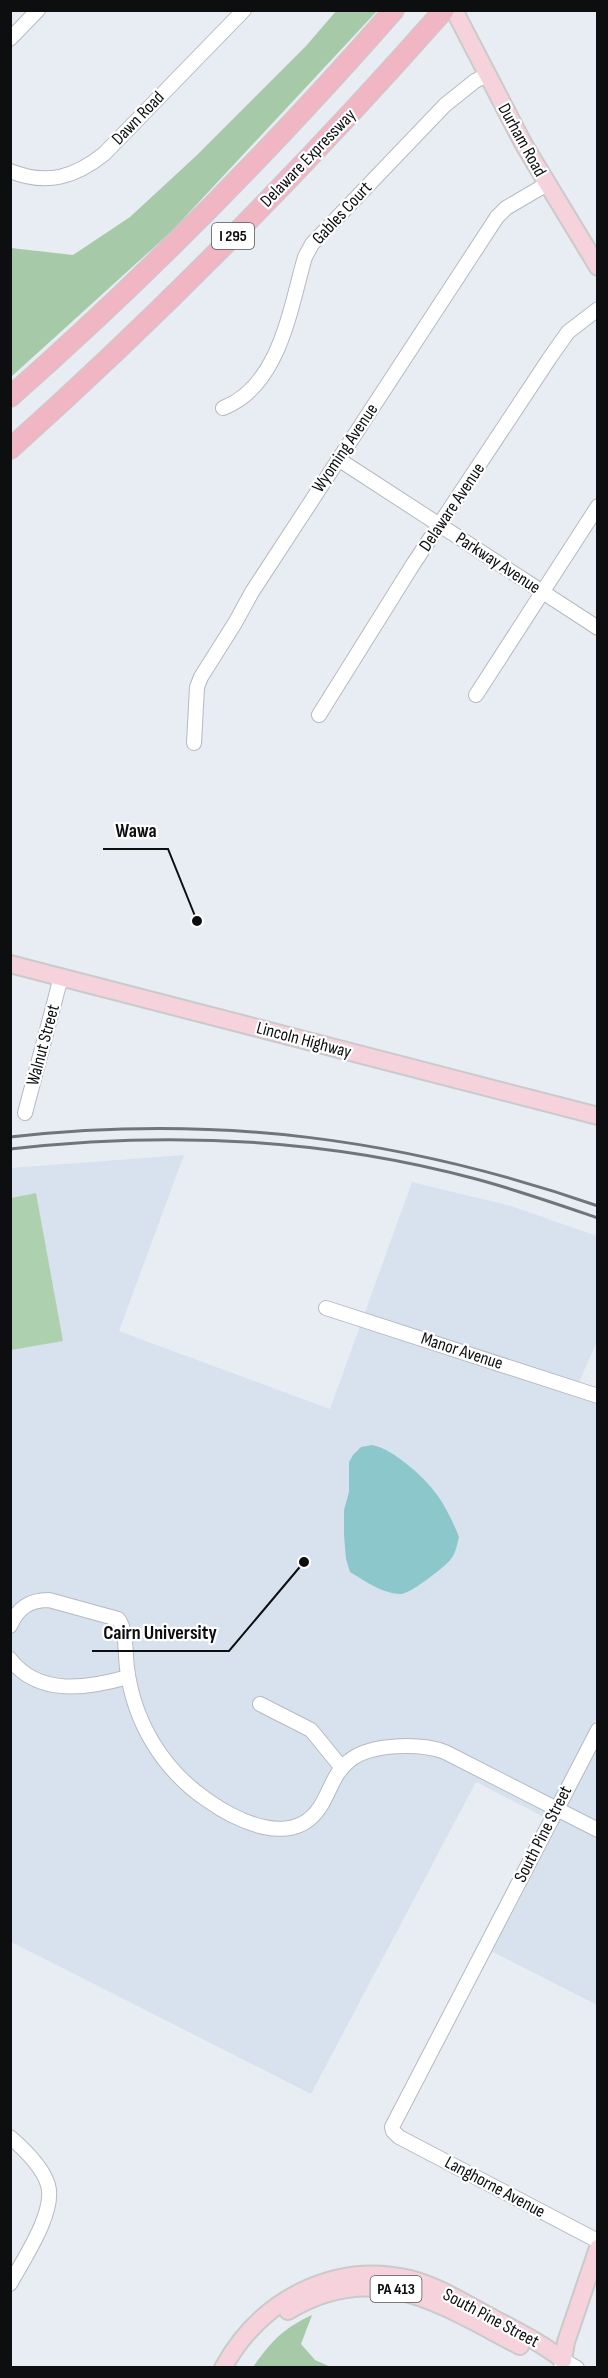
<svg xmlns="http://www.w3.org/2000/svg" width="608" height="2378" viewBox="0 0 608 2378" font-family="'Sofia Sans Condensed',sans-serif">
	<rect width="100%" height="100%" fill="#e8edf4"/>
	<!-- built -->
	<path fill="#d8e2ee" d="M184,1155L119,1331L330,1409L412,1182L511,1206L597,1236V1341L574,1394L598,1402V1716L585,1739L598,1746L597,2005L489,1950L550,1820L476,1782L311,2094L11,1942L10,1168Z"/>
	<!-- green -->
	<path fill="#add1af" d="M36,1193L63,1341L11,1350V1198Z"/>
	<!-- forest -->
	<g fill="#a6c9a8">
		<path d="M337,10L377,11L172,231L11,377V248L73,255L130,217L196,156L306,46Z"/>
		<path d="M312,2315L301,2344L315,2360L331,2367H253C272,2341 282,2329 312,2315Z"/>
	</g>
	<!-- water -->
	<path fill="#8cc7cb" d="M372,1445C393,1448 429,1481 440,1499C447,1510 454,1524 459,1537C457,1544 456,1553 451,1559C445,1567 410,1594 401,1594C383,1594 365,1581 350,1572L346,1559L344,1535V1510L349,1492V1462L353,1455L361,1447Z"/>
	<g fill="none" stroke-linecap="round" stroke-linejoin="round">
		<!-- minor casing -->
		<g stroke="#b5bac1" stroke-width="16">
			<g id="minor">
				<path d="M10,39L38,10"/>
				<path d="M10,171C47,186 75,177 104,154L244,10"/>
				<path d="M223,408C280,386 290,308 305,257L312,244L445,105L475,81L487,75"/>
				<path d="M338,459L598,628"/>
				<path d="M476,695L598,506"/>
				<path d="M319,715L412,566L549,359L568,332L598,309"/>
				<path d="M194,743L197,687L201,677L235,623L252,592L497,217L506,208L547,184"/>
				<path d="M25,1113L61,977"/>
				<path d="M326,1308L598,1396"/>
				<path d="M10,1626C18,1608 29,1600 49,1600L118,1619C127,1630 125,1653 127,1668C134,1722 162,1769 207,1800C237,1821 293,1849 320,1807C330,1792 334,1772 349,1761C370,1743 421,1743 445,1752L598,1830"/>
				<path d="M10,1659C39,1697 89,1688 128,1677"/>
				<path d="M260,1704L311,1730L342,1768"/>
				<path d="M598,1730L392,2127L393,2131L399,2137L598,2241"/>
				<path d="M10,2137C24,2149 43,2168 48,2185C56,2212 23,2260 10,2284"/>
				<path d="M561,2368L563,2360L577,2368"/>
			</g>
		</g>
		<!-- major casing -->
		<g stroke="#cacaca" stroke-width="20">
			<g id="major">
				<path d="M454,10L524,145L598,267"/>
				<path d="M10,964L598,1116"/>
				<path d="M288,2311C375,2258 441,2305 520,2346"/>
				<path d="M563,2360L566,2342L598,2248"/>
				<path d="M223,2368C260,2300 334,2261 410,2279C438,2286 464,2303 489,2316C515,2330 540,2342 563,2360"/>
			</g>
		</g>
		<!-- highway casing -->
		<g stroke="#cacaca" stroke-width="22">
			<g id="highway">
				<path d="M10,397C146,277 274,147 394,10"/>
				<path d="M10,449C163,312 308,164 444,10"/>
			</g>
		</g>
		<!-- minor -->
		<use href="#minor" stroke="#fff" stroke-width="14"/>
		<!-- major -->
		<use href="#major" stroke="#f6d3dc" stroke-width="16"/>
		<!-- highway -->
		<use href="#highway" stroke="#f0b6c4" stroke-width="20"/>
		<!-- rail -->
		<g stroke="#717478" stroke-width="3">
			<path d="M10,1137C217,1114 402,1138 598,1206"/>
			<path d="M10,1149C167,1131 324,1138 476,1179C517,1190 557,1204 598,1218"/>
		</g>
	</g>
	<g text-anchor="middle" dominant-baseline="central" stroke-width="4.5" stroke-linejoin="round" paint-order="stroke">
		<!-- shield labels -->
		<g fill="#fff" stroke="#555658" stroke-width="1.5">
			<rect x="212" y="223" width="42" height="26" rx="4.5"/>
			<rect x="370.5" y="2276" width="51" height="26" rx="4.5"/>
		</g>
		<g font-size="16" font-weight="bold" fill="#0c0e10">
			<text x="233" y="236">I 295</text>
			<text x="396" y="2289">PA 413</text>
		</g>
		<!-- street labels -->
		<g font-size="18" fill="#0c0e10" stroke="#fff">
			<text transform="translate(138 118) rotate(-46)">Dawn Road</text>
			<text transform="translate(522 140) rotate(61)">Durham Road</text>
			<text transform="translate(308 158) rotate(-46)">Delaware Expressway</text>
			<text transform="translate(342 213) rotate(-47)">Gables Court</text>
			<text transform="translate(345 448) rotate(-56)">Wyoming Avenue</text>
			<text transform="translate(452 507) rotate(-56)">Delaware Avenue</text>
			<text transform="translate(498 563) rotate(33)">Parkway Avenue</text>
			<text transform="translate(304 1040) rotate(15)">Lincoln Highway</text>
			<text transform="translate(43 1045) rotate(-75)">Walnut Street</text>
			<text transform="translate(462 1351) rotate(18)">Manor Avenue</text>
			<text transform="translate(543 1834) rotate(-63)">South Pine Street</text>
			<text transform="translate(495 2187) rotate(28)">Langhorne Avenue</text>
			<text transform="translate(491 2318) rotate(28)">South Pine Street</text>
		</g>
	</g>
	<!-- callouts -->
	<path fill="none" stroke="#0c0e10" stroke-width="2" d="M197 921L168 849H103M304 1562L229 1651H92"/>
	<g fill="#0c0e10" stroke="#fff" stroke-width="2">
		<circle cx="197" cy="921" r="6"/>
		<circle cx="304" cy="1562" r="6"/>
	</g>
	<g font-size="20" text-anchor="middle" font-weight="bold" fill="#0c0e10" stroke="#fff" stroke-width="4.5" stroke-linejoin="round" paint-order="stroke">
		<text x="136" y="837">Wawa</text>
		<text x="160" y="1639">Cairn University</text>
	</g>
	<!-- border -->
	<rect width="608" height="2378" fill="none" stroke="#0c0e10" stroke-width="24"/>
</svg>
